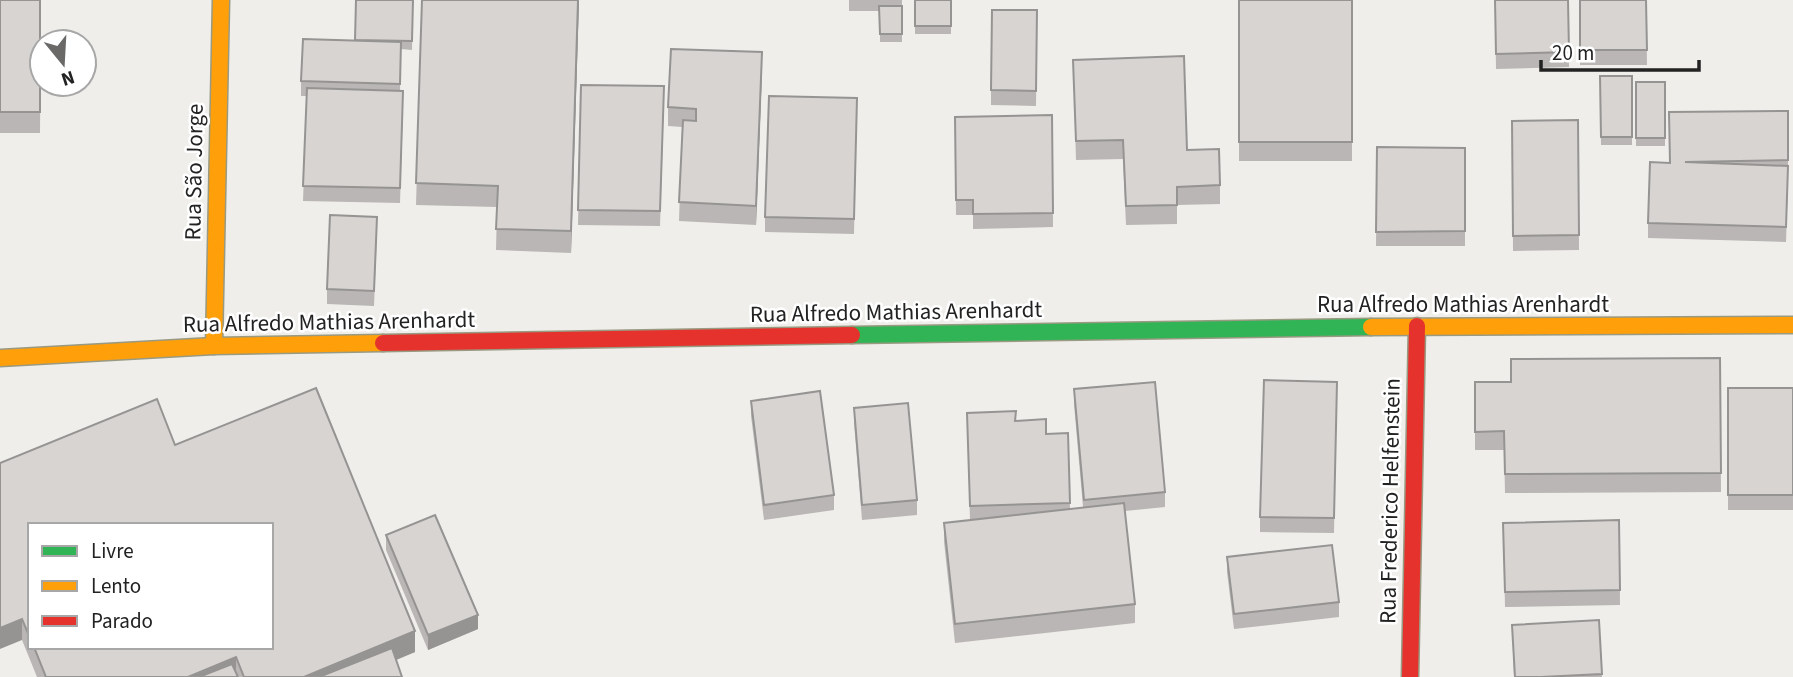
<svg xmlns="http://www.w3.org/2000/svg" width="1793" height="677" viewBox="0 0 1793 677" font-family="'Source Sans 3',sans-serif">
	<rect width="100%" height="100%" fill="#f0eeeb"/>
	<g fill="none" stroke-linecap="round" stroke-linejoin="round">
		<!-- fast casing -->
		<g stroke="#999a82" stroke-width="19">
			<path id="fast" d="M852,335L1371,327"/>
		</g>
		<!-- slow casing -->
		<g stroke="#999a82" stroke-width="19">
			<g id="slow">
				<path d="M1371,327L1793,325"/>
				<path d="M214,346L221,0"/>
				<path d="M0,358L214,346L383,343"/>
			</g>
		</g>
		<!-- jam casing -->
		<g stroke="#999a82" stroke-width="19">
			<g id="jam">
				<path d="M383,343L852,335"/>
				<path d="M1410,677L1417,326"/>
			</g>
		</g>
		<!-- fast -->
		<use href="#fast" stroke="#30b455" stroke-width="16"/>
		<!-- slow -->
		<use href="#slow" stroke="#ff9f0a" stroke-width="16"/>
		<!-- jam -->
		<use href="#jam" stroke="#e5322d" stroke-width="16"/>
	</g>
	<!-- wall -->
	<g fill="#b9b6b5" fill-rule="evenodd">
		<path d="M0,0H41L40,133H0Z"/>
		<path d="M413,0L412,50L401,49L400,91L403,106L400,203L303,201L307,96H301V81L355,41Z"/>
		<path d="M422,0H579L571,253L496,250L497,207L416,205Z"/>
		<path d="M849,0H902V42H880V11H849Z"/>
		<rect x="915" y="0" width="36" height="34"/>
		<rect x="1239" y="0" width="113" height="161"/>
		<path d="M1495,0H1568L1569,67L1496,69Z"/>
		<path d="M1580,0H1646L1647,65H1580Z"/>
		<path d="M1037,10L1036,106L991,105V90Z"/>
		<path d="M1073,60L1187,150L1220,185V204L1177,205V224L1126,225L1123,159L1076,160Z"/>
		<path d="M762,71L756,225L679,221L682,127L668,126V107Z"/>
		<path d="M1600,76H1632V145H1601Z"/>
		<rect x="1636" y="82" width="29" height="64"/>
		<path d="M581,85L664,101L660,226L578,225Z"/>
		<path d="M857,98L854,234L765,232V217Z"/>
		<path d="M1788,111V181L1786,242L1648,238V223L1670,163Z"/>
		<path d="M1052,115L1053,227L973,229V215H956L955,117Z"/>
		<path d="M1578,120L1579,250L1513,251L1512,121Z"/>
		<path d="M1377,147L1465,148V246H1376Z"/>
		<path d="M377,232L374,306L327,304V289Z"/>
		<path d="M1720,358L1721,492L1505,493L1504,450H1475V382H1511Z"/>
		<path d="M1337,382L1334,533L1260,532V517Z"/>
		<rect x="1728" y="388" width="65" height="122"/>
		<path d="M1074,389L1165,492V507L1125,511L1135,604V623L955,643L944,542V523L970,520L967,413L1015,421L1046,434L1068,433L1070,509L1083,507L1074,404Z"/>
		<path d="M751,401L834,495V510L764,520L751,416Z"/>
		<path d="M854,408L917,500V515L862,520L854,422Z"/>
		<path d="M175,445L415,652L396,660L402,677H37L22,640L0,463ZM30,525L271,647H30Z"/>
		<path d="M1619,520L1620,605L1505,607L1503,523Z"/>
		<path d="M386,535L478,629L428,650L386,550Z"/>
		<path d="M1227,557L1339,602V617L1234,629L1227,572Z"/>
		<path d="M1512,625L1602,674V677H1514Z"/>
	</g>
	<!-- shaded-wall -->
	<g fill="#969493">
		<path d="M578,0H579L571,253V231Z"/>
		<path d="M762,52V71L756,225V206Z"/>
		<path d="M478,615V629L428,650V635Z"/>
		<path d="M22,619V640L0,649V628Z"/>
		<path d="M415,631V652L355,677H304Z"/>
		<path d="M236,657V677H188Z"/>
	</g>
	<!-- building -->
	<g fill="#d7d4d2" stroke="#969493" stroke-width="2">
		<rect x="0" y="0" width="40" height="112"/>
		<path d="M356,0H413L412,41L355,40Z"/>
		<path d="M422,0H578L571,231L496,229L498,186L416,183Z"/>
		<rect x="915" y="0" width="36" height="26"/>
		<rect x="1239" y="0" width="113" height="142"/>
		<path d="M1495,0H1568L1569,52L1496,54Z"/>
		<path d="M1580,0H1646L1647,50H1580Z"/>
		<path d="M879,6H902V34H880Z"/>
		<path d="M992,10H1037L1036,91L991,90Z"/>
		<path d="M303,39L401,42L400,84L301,81Z"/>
		<path d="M671,49L762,52L756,206L679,202L683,120L696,121V109L668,107Z"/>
		<path d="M1184,56L1187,150L1219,149L1220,185L1177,187V205L1126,206L1123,140L1076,141L1073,60Z"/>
		<path d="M1600,76H1632V137H1601Z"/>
		<rect x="1636" y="82" width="29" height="56"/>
		<path d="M581,85L664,86L660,211L578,210Z"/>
		<path d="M307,88L403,91L400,188L303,186Z"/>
		<path d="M769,96L857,98L854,219L765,217Z"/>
		<path d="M1788,111V160L1685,162L1788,166L1786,227L1648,223L1650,162L1670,163L1669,112Z"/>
		<path d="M1052,115L1053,213L973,214V200H956L955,117Z"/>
		<path d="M1578,120L1579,235L1513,236L1512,121Z"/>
		<path d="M1377,147L1465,148V231L1376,232Z"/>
		<path d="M330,215L377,217L374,291L327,289Z"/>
		<path d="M1720,358L1721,473L1505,474L1504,431L1475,432V382H1511V359Z"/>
		<path d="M1264,380L1337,382L1334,518L1260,517Z"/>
		<path d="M1155,382L1165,492L1084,500L1074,389Z"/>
		<path d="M316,388L415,631L304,677H244L236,657L188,677H46L34,647H271V525H30V638L22,619L0,628V463L157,399L175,445Z"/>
		<rect x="1728" y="388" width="65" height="107"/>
		<path d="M820,391L834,495L764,505L751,401Z"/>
		<path d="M908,403L917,500L862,505L854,408Z"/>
		<path d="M1016,411L1015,421L1046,419V434L1068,433L1070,503L970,506L967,413Z"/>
		<path d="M1124,503L1135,604L955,624L944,523Z"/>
		<path d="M435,515L478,615L428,635L386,535Z"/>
		<path d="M1619,520L1620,590L1505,592L1503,523Z"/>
		<path d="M1332,545L1339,602L1234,614L1227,557Z"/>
		<path d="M1599,620L1602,674L1541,677H1515L1512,625Z"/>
		<path d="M392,648L402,677H319Z"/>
		<path d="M232,664L238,677H199Z"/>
	</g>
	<g text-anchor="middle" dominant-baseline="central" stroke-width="5" stroke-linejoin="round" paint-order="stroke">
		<!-- street labels -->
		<g font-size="23" fill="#222" stroke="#fff">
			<text transform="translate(194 172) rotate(-89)">Rua São Jorge</text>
			<text x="1463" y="304">Rua Alfredo Mathias Arenhardt</text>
			<text transform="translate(896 312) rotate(-1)">Rua Alfredo Mathias Arenhardt</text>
			<text transform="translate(329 322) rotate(-1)">Rua Alfredo Mathias Arenhardt</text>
			<text transform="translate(1390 501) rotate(-89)">Rua Frederico Helfenstein</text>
		</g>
	</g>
	<!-- legend -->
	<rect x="28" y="523" width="245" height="126" fill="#ffffff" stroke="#a7a7a7" stroke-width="2"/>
	<rect x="42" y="546" width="35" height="10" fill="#30b455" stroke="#a7a7a7" stroke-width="2"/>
	<text x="91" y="558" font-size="21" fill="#222222">Livre</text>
	<rect x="42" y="581" width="35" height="10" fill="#ff9f0a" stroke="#a7a7a7" stroke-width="2"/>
	<text x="91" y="593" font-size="21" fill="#222222">Lento</text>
	<rect x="42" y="616" width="35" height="10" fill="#e5322d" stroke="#a7a7a7" stroke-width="2"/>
	<text x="91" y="628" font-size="21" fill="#222222">Parado</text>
	<!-- north arrow -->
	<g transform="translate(63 63) rotate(162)"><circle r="33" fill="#ffffff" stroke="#a7a7a7" stroke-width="2"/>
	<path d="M0-5L12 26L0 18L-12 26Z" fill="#6a6968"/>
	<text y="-10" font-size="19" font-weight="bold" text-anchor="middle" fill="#222222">N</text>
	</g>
	<!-- scale -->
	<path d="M1541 60v10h158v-10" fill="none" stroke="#222222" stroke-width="3.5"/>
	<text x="1552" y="60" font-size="21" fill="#222222" stroke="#ffffff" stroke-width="5" paint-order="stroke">20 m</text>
</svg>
